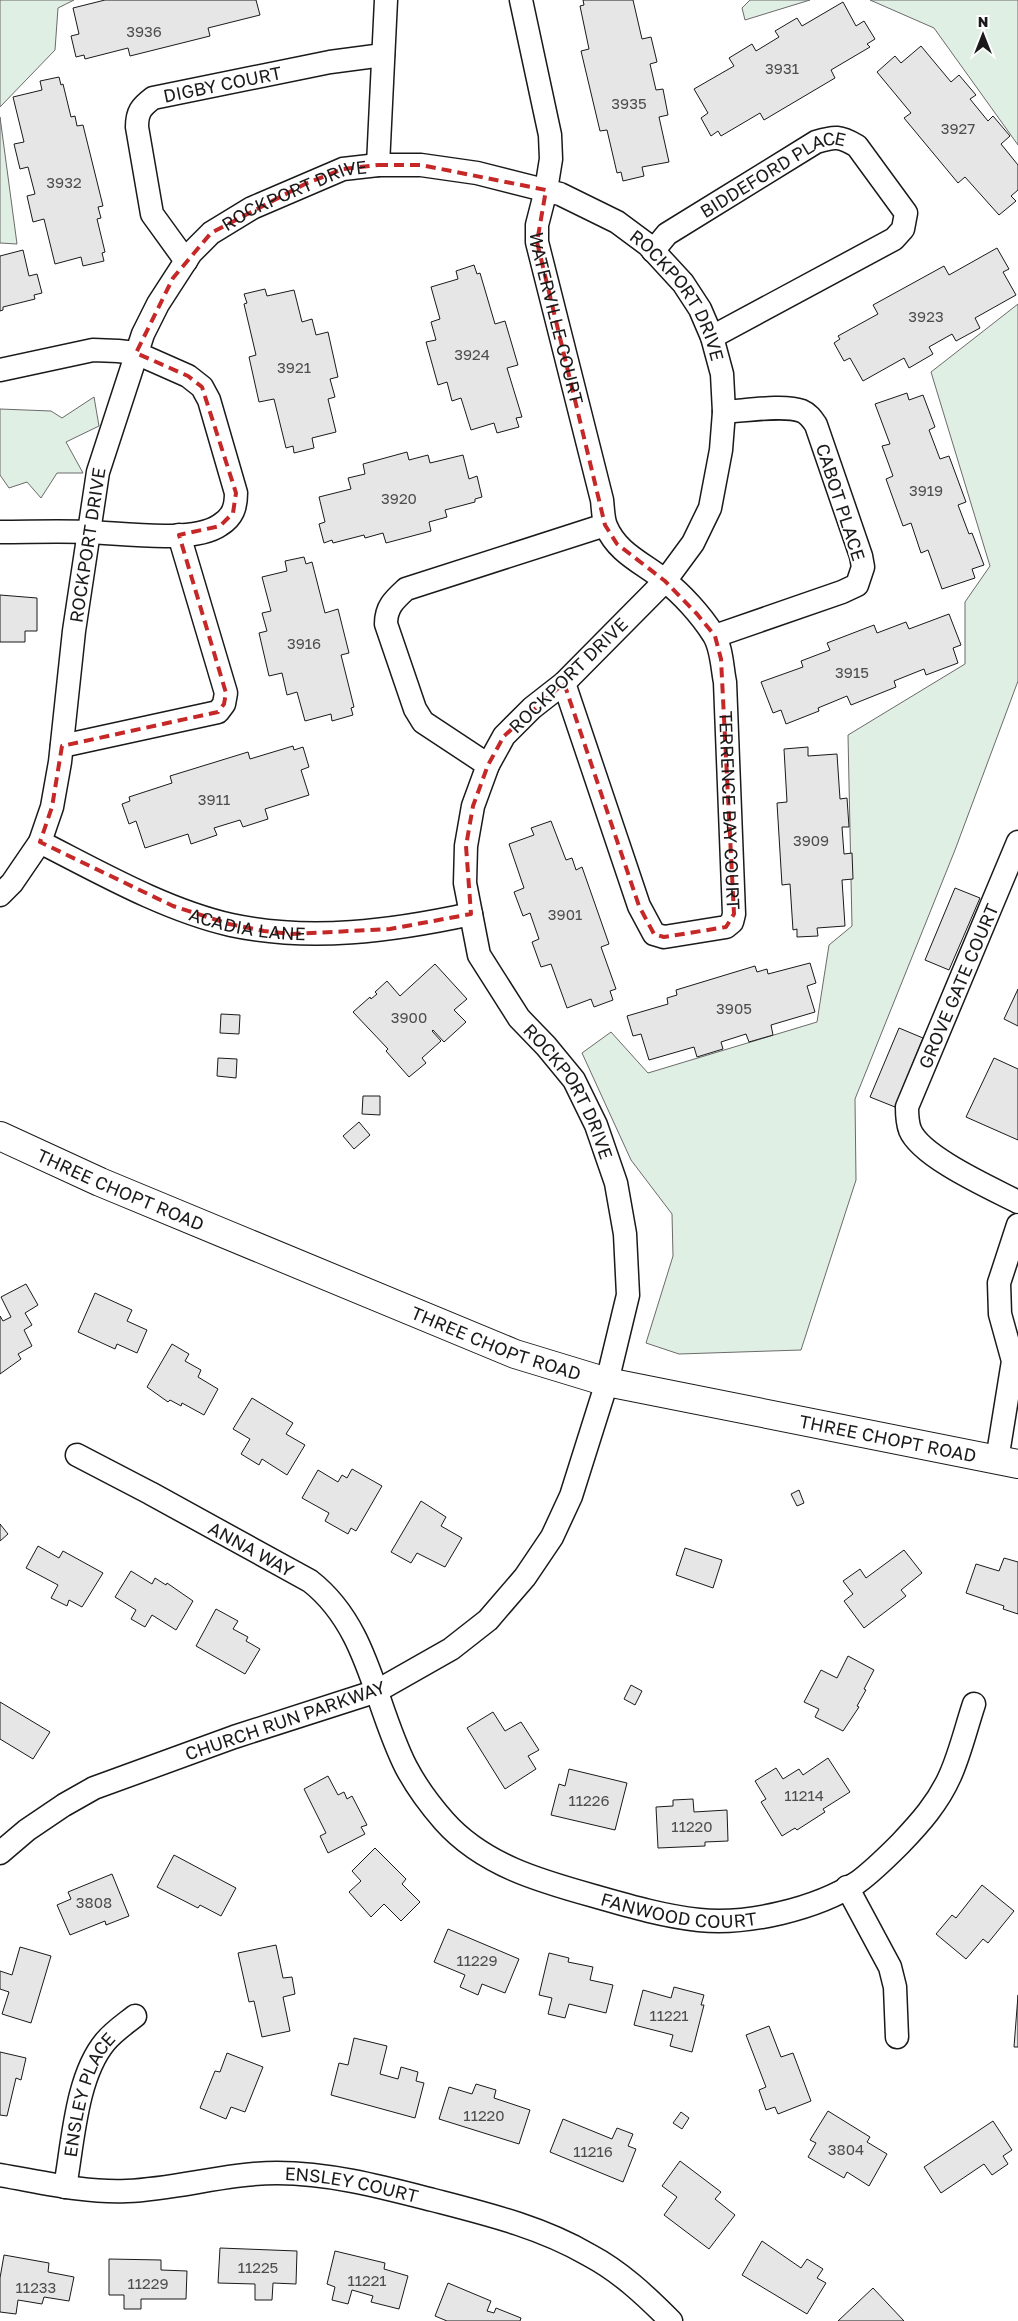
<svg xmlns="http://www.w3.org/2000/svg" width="1018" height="2321" viewBox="0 0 1018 2321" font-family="'Golos Text',sans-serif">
	<rect width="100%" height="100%" fill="#fff"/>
	<!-- green -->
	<g fill="#e0efe3" stroke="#6a6a6a">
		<path d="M0,0H74L58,8L55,50L0,107Z"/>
		<path d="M750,0H810L745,20L742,8Z"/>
		<path d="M870,0H1018V145L934,28Z"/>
		<path d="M0,117L17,244L0,243Z"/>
		<path d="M1018,304V681L955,850L855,1099L856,1180L801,1350L679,1354L646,1343L673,1256L672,1214L631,1160L582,1053L611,1032L648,1073L817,1022L829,945L852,926L848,735L965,664V602L990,566L931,372Z"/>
		<path d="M94,397L99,426L66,442L83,473H57L41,498L27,482L9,488L0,475V409L51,411L62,418Z"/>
	</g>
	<!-- building -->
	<g fill="#e6e6e6" stroke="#1a1a1a">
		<path d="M105,0H256L260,15L208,28L210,36L130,56L128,48L85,59L84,55L76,57L71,36L79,34L73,8Z"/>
		<path d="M583,0H633L642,39L651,37L657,62L650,64L656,90L663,89L668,115L659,117L669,162L642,167L644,176L623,181L621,172L617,173L607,130L600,131L581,51L589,49L580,6L584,5Z"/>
		<path d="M843,2L856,26L864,21L875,39L867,44L870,47L831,70L835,78L764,120L760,113L721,136L718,131L711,136L701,118L708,113L694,89L734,66L729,58L752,44L756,51L779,37L775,31L797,18L802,26Z"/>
		<path d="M921,46L951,82L959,75L976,95L970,99L988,121L993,116L1010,136L1001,144L1018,165V190L1011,196L1016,201L999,215L965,177L958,183L904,118L911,113L877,72L895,56L901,63Z"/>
		<path d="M59,77L61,85L63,84L71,117L75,116L77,126L83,125L103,206L98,207L101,218L97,219L105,252L102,253L104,261L83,266L81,257L55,264L44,219L33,222L27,196L35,194L28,167L20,169L14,144L24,142L13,97L42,90L40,81Z"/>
		<path d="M997,248L1009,269L1003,272L1016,295L975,318L980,328L956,341L952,334L929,347L933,354L909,368L904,358L863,381L850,358L844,361L834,343L840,339L838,336L878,314L873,305L944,266L949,275Z"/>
		<path d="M23,250L29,276L37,274L42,293L34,295L35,299L3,307V310L0,311V256Z"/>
		<path d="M474,265L477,274L480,273L495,324L505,321L518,365L507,368L522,417L516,418L519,427L497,433L494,423L471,430L461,398L452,401L447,382L438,385L426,342L436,340L431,322L440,319L431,287L458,279L456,271Z"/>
		<path d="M265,289L267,296L294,290L302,322L312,319L316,335L328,332L338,377L330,379L335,397L328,399L336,432L312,438L314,448L294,453L293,446L286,448L274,399L259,402L249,357L256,355L244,304L247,303L244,294Z"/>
		<path d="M907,393L909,400L923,395L935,427L929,430L940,459L949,456L966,502L958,505L969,534L972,533L984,565L972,569L975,578L942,589L928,550L921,553L911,523L903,526L886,479L893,476L882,446L890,444L875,404Z"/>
		<path d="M407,452L409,460L428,455L430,463L463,455L469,479L477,476L482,497L475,499V502L445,510L447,517L429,522L431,531L386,543L383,533L365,538L364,535L333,543L332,540L324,543L319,524L325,522L319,497L351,489L348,478L365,474L363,464Z"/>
		<path d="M304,557L306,564L312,562L325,613L338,609L349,653L341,655L354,707L351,708L353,715L332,721L331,714L305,721L297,692L287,695L282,673L269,676L259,633L267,631L262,613L271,611L262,577L287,571L285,561Z"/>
		<path d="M0,595L37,598V631H25V642H0Z"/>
		<path d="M949,614L961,645L953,648L958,663L926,675L924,669L894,681L896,687L851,705L847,696L818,708L819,711L786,724L781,710L773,713L761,682L803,667L801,661L830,650L827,643L874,625L877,633L906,622L909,629Z"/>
		<path d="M293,746L294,750L303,747L309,767L301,770L309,795L265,809L268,819L243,827L240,820L214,828L217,835L191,844L188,834L145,848L136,821L129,824L122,804L130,801L129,797L172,783L170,776L248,752L250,759Z"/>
		<path d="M808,747V756L837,754L840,799L847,798L849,827H842L844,854L852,853L853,879L842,880L845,926L817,928L818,936L797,937V929L793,930L790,884L782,885L777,803L787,802L784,749Z"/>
		<path d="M551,821L566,860L572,858L576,870L582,867L609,944L601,947L616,989L610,991L613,1000L594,1007L591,999L567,1008L551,964L541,967L532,942L539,939L530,913L523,916L514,892L524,888L509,844L534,835L531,828Z"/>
		<path d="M955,888L980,898L949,970L925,960Z"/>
		<path d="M810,963L816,983L807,986L815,1012L771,1025L773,1035L749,1042L746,1034L721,1042L723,1049L697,1057L694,1047L649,1060L641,1034L633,1036L627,1016L668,1004L667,998L677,995L676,990L755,966L757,972L767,969L768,974Z"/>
		<path d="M435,964L467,999L454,1010L466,1022L444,1042L433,1030L432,1031L441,1041L422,1058L426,1063L409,1077L386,1051L388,1049L353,1012L370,997L371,999L377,994L375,992L387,981L400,996Z"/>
		<path d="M1018,989V1026L1004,1019Z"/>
		<path d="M221,1014L240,1015L239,1034L220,1033Z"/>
		<path d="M899,1028L923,1038L895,1107L870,1097Z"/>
		<path d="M218,1058L237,1059L236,1078L217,1076Z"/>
		<path d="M994,1058L1018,1069V1140L966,1117Z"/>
		<path d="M363,1096H380V1115L362,1114Z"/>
		<path d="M359,1122L370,1135L354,1149L343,1136Z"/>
		<path d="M26,1284L38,1305L25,1313L32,1325L24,1330L32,1346L18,1354L21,1359L0,1374V1316L3,1321L11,1317L1,1297Z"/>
		<path d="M95,1293L132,1310L127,1321L147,1330L137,1353L117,1344L115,1349L78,1332Z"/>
		<path d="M172,1344L189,1354L185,1361L201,1370L198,1377L218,1389L204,1415L182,1403L181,1406L170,1400L168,1402L147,1387Z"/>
		<path d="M252,1398L293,1423L286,1434L305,1445L287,1475L262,1459L259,1465L241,1454L250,1439L233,1429Z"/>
		<path d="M352,1469L382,1486L356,1531L351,1528L348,1534L325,1521L329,1513L302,1498L318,1470L338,1482L342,1475L347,1478Z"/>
		<path d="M799,1490L804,1503L797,1506L791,1494Z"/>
		<path d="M421,1501L446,1517L441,1526L462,1538L445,1567L417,1553L411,1563L391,1552Z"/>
		<path d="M0,1524L8,1534L0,1541Z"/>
		<path d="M38,1546L59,1558L63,1551L103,1573L82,1607L69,1600L67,1606L51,1598L58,1585L26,1568Z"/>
		<path d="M685,1548L722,1560L713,1588L676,1575Z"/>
		<path d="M904,1550L922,1573L901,1590L906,1596L864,1628L844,1601L853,1594L843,1581L860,1569L866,1578Z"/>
		<path d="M1004,1558L1018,1562V1614L1003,1609L1004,1606L966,1593L976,1564L999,1571Z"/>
		<path d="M131,1571L152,1584L155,1578L166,1585L167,1583L193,1601L176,1630L152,1615L145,1627L131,1619L136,1610L115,1597Z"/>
		<path d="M216,1609L238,1621L233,1629L248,1637L246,1641L260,1649L245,1674L196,1646Z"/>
		<path d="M848,1656L874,1670L864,1689L866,1690L857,1706L859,1707L843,1731L815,1717L819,1709L804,1702L821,1670L837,1678Z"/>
		<path d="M631,1685L642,1691L635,1705L624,1699Z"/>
		<path d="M0,1702L50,1732L33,1759L0,1739Z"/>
		<path d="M493,1712L505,1731L521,1722L539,1750L528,1756L536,1769L505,1789L467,1728Z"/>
		<path d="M828,1758L850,1792L823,1809L825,1812L797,1830L795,1828L782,1836L761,1802L766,1799L755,1781L776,1768L783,1779L799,1769L803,1775Z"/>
		<path d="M569,1769L627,1783L615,1830L551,1815L559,1784L565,1786Z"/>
		<path d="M328,1776L338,1795L344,1792L347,1799L352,1796L367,1825L361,1827L365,1834L328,1853L320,1836L326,1833L304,1789Z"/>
		<path d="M693,1799L694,1812L727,1810L728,1841L705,1842V1846L658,1848L656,1807L673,1806V1800Z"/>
		<path d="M375,1848L406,1879L402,1884L420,1902L401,1921L384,1904L371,1917L349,1892L361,1881L352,1871Z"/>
		<path d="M174,1855L236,1888L221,1916L200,1905L198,1908L157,1887Z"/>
		<path d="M112,1874L129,1916L106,1925L105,1921L70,1935L57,1905L71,1899L68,1892Z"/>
		<path d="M982,1885L1014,1911L988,1943L983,1939L966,1959L936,1934L952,1915L956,1918Z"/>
		<path d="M448,1929L519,1959L505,1993L482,1984L478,1995L460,1987L465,1975L434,1962Z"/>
		<path d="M276,1945L283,1978L292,1977L295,1994L283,1997L290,2031L262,2037L254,2001L249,2002L238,1953Z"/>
		<path d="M20,1947L51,1956L31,2023L2,2014L9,1992L0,1989V1971L12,1975Z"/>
		<path d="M549,1953L569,1958L568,1962L593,1967L590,1980L613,1985L606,2013L569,2004L565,2018L548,2014L552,1998L539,1995Z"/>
		<path d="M674,1987L704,1995L701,2005H704L692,2052L670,2046L673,2035L634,2025L643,1990L671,1998Z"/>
		<path d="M1018,1995V2047H1014Z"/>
		<path d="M769,2026L781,2057L793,2053L811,2101L778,2114L775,2107L766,2110L759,2090L766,2087L746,2035Z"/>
		<path d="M354,2038L387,2046L380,2074L398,2079L401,2067L418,2072L416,2081L424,2083L415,2118L331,2095L339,2063L348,2065Z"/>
		<path d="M0,2052L26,2058L21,2080L16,2078L7,2116L0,2115Z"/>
		<path d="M227,2053L263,2067L245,2112L231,2107L226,2119L200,2108L215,2071L220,2072Z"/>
		<path d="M476,2084L496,2090L494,2098L530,2110L519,2144L439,2119L449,2087L472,2094Z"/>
		<path d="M828,2111L870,2137L867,2142L887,2154L869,2186L847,2172L844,2178L808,2157L816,2143L810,2140Z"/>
		<path d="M681,2112L689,2118L682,2129L673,2123Z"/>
		<path d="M563,2119L612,2139L617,2128L633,2134L628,2146L636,2149L623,2182L550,2152Z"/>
		<path d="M993,2121L1012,2150L1003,2156L1008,2164L992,2175L984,2164L941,2193L924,2167Z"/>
		<path d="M680,2161L721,2192L715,2199L735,2215L709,2249L664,2215L677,2197L662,2186Z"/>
		<path d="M762,2241L801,2268L807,2259L823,2269L817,2278L826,2283L807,2314L742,2275Z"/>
		<path d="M220,2248L297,2251L296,2284L273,2283L272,2300H255V2284L218,2283Z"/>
		<path d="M335,2251L385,2263L384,2269L408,2276L399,2309L371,2302L373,2296L352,2290L348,2304L332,2300L335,2287L327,2284Z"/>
		<path d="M4,2255L49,2263L48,2272L74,2277L69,2301L44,2297L42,2304L18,2300L16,2314L0,2312V2278Z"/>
		<path d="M109,2259L161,2260V2270L187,2271L186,2299H141V2309H124V2295H109Z"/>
		<path d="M448,2283L491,2301L487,2311L494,2313L496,2308L521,2318L520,2321H447L435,2316Z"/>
		<path d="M873,2288L904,2321H838Z"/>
	</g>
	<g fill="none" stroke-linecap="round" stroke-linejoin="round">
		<!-- minor casing -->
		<g stroke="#1a1a1a" stroke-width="25">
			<g id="minor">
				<path id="s1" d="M521,0L550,135L551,159L546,190L537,225V242L602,500C603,508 603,519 606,526C617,553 643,563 664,580C682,594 701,615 713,634C722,647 722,668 725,682L734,914L732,922L726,927L664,937L654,934L639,906L564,683"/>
				<path d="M378,165L386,0"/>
				<path id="s2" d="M653,251L667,234L816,142C835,136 840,136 857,146L906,213L903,229L894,239L712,337"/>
				<path id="s3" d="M186,261L152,214L137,127C137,112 141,107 153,98L330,62L383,55"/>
				<path d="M0,370L93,350L118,351L136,353L188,376L202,387L209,400L236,493C236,507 233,517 220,525C193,544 121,533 88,532C59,531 29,532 0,532"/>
				<path d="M715,636L842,592L857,585L863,567L861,556L816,425C812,419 809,414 802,411C784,404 744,411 724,412"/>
				<path d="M62,746L218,712L224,704L226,693L179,535"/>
				<path d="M488,765L423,722L415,709L386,624C386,607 394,600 406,589L605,525"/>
				<path id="s4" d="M40,842C99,872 165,910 231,925C310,942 392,931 471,914"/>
				<path d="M1018,842L907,1107C907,1114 907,1122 910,1130C921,1157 991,1188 1018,1202"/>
				<path id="s5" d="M0,895L12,883L40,842L52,807L60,762L74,631L98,472L143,334L158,304L191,253L211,233L252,208L343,169L378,165H421L477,173L560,194L617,222L648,245L683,283L700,309L712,337L722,374L724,412L721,450L710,508L693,543L665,581L564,683L532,708L504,736L488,765L473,806L466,846L465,883L479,955L519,1018L546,1046L574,1080L596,1125L616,1183L625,1234L628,1295L607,1382L571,1496L552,1537L525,1577L488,1620L451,1649L377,1691L234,1737L94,1788L64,1805L27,1830L0,1853"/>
				<path id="s6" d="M77,1455L150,1493L310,1581C369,1627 374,1704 406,1767C416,1786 430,1805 444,1821C483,1865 540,1881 594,1896C629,1906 663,1916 699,1920C748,1925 816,1909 858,1882C873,1871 887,1857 900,1844C920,1823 938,1803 950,1776C960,1754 966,1728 974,1704"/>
				<path d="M997,1460L1013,1361L1000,1314L999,1283L1018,1225"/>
				<path d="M847,1887L890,1967L895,1987L897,2037"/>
				<path id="s7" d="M0,2175C41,2182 85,2193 127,2191C178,2189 226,2173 277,2173C330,2173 382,2187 433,2200C487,2214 541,2227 589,2255C621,2272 646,2296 671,2321"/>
				<path id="s8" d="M65,2187C73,2143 76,2077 105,2042C113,2032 125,2024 135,2016"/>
			</g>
		</g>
		<!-- secondary casing -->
		<g stroke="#1a1a1a" stroke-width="30">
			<g id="secondary">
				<path id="s9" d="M0,1136L100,1182L515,1354L607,1382L1018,1464"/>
			</g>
		</g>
		<!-- minor -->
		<use href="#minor" stroke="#fff" stroke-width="22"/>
		<!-- secondary -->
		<use href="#secondary" stroke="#fff" stroke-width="28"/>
	</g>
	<!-- marked area -->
	<path fill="none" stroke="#c62828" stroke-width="4" stroke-dasharray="10 6" stroke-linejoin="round" d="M378,165H421L546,190L537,242L605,525L617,544L665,581L697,614L715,636L721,659L734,914L726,927L664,937L654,934L639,906L564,683L504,736L488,765L473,806L466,846L471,914L390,929L292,934L264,931L229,924L173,906L40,842L52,807L62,746L218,712L224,704L226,693L179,535L220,526L233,513L236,493L202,387L188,376L136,353L173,278L211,233L305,184L343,169Z"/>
	<g text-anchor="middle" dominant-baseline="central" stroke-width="4" stroke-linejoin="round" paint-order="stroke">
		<!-- number labels -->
		<g font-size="15" fill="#4d4d4d">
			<text x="144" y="31">3936</text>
			<text x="782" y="68">3931</text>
			<text x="629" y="103">3935</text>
			<text x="958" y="128">3927</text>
			<text x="64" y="182">3932</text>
			<text x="926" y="316">3923</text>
			<text x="472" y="354">3924</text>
			<text x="294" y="367">3921</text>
			<text x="926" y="490">3919</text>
			<text x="399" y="498">3920</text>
			<text x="304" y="643">3916</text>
			<text x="852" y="672">3915</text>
			<text x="214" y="799">3911</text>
			<text x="811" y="840">3909</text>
			<text x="565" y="914">3901</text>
			<text x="734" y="1008">3905</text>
			<text x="409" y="1017">3900</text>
			<text x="804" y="1795">11214</text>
			<text x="589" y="1800">11226</text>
			<text x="692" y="1826">11220</text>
			<text x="94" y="1902">3808</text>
			<text x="477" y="1960">11229</text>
			<text x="669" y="2015">11221</text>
			<text x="484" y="2115">11220</text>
			<text x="846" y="2149">3804</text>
			<text x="593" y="2151">11216</text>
			<text x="258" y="2267">11225</text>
			<text x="367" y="2280">11221</text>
			<text x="148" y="2283">11229</text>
			<text x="36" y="2287">11233</text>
		</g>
		<!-- street labels -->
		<g font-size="18" fill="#1a1a1a" stroke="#fff">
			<text stroke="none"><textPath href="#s3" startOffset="252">DIGBY COURT</textPath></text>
			<text stroke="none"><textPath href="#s2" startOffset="145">BIDDEFORD PLACE</textPath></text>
			<text stroke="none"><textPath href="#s5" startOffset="802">ROCKPORT DRIVE</textPath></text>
			<text stroke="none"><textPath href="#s5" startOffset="1238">ROCKPORT DRIVE</textPath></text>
			<text stroke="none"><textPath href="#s1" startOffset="325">WATERVILLE COURT</textPath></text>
			<text transform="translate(841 502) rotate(72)">CABOT PLACE</text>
			<text stroke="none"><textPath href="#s5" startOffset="368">ROCKPORT DRIVE</textPath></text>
			<text transform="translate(568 675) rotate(-44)">ROCKPORT DRIVE</text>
			<text stroke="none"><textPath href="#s1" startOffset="871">TERRENCE BAY COURT</textPath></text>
			<text stroke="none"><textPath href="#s4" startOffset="225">ACADIA LANE</textPath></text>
			<text transform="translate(958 986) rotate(-67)">GROVE GATE COURT</text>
			<text stroke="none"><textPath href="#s5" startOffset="2168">ROCKPORT DRIVE</textPath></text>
			<text stroke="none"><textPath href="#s9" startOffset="132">THREE CHOPT ROAD</textPath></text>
			<text stroke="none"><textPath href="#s9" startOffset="538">THREE CHOPT ROAD</textPath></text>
			<text stroke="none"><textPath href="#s9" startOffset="942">THREE CHOPT ROAD</textPath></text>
			<text stroke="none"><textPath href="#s6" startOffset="198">ANNA WAY</textPath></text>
			<text transform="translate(285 1720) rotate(-19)">CHURCH RUN PARKWAY</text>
			<text stroke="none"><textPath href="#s6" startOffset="800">FANWOOD COURT</textPath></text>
			<text stroke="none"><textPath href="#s8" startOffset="96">ENSLEY PLACE</textPath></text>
			<text stroke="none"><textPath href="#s7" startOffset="355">ENSLEY COURT</textPath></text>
		</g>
	</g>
	<!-- north arrow -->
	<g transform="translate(983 35)" stroke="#ffffff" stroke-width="4" paint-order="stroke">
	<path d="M0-4L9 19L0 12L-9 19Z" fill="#1a1a1a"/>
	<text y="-8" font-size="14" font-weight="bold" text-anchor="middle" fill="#1a1a1a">N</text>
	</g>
</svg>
